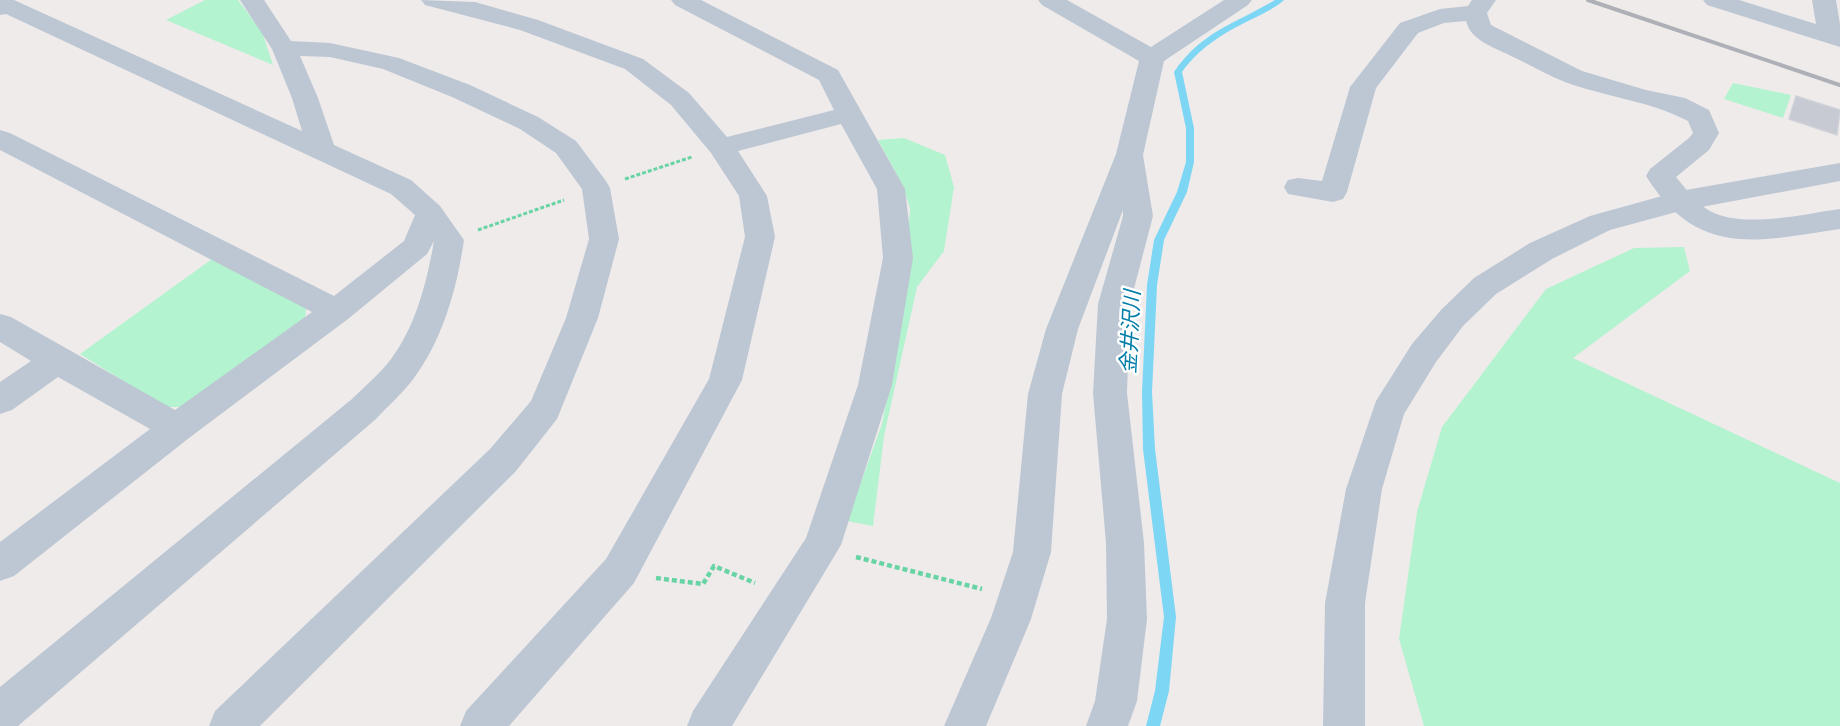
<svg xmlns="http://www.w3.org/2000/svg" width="1840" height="726" viewBox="0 0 1840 726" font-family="Helvetica,'Noto Sans JP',sans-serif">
	<rect width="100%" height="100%" fill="#efebeb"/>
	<!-- green -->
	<g fill="#b3f3cf">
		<path d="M205,0H238L262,32L273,65L166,20Z"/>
		<path d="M1733,83L1791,95L1783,118L1724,99Z"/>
		<path d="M904,138L945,155L954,187L944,251L917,287L884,436L873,526L847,521L882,424L903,312L910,208L902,184L878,140Z"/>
		<path d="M1684,247L1690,271L1573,358L1840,483V726H1424L1399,639L1417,512L1442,427L1546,289L1634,248Z"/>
		<path d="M212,259L306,307L305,322L189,407H165L80,354Z"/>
	</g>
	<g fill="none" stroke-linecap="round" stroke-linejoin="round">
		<!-- stream -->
		<path fill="#7cd6f4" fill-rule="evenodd" d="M1275,0H1284C1274,9 1260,15 1248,21C1222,34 1199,48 1182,72L1194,128V162L1187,192L1164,240L1157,285L1152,392L1155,449L1176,617L1169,691L1160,726H1146L1155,691L1164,617L1143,449L1142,392L1147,285L1154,240L1177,192L1186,162V128L1174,72C1202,31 1235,24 1275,0Z"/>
	</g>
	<!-- building -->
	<path fill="#c7cad2" stroke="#cfd1d8" stroke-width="1.5" d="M1796,96L1840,110L1837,135L1789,119Z"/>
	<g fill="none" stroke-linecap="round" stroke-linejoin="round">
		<!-- path-far1 -->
		<g stroke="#68d4a4" stroke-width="3" stroke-dasharray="4 2" stroke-linecap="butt">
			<path d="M625,179L692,157"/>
			<path d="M478,230L564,200"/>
		</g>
		<!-- path -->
		<g stroke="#68d4a4" stroke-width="4.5" stroke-dasharray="5 3" stroke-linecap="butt">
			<path d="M856,557L982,589"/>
			<path d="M656,578L703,584L714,566L755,583"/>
		</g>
		<!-- minor -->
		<g fill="#bdc7d3" fill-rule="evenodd">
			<path d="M0,0H14L302,131L292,98L272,49L240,0H264L291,41L330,43L399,58L470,85L538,117L576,141L606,181L610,188L619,239L598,318L557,419L516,471L260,726H209L215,711L490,449L531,401L566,318L589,239L582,189L556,153L520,129L452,97L383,69L330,57L300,56L318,98L334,145L411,180L440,206L464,240C457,288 443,339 414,378C403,393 389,405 376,419L18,726H0V687L352,399C365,386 380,374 391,359C416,326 427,281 434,241L427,254L348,319L189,438L14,576L0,581V542L150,429L58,377L12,410L0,414V382L31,361L0,342V314L11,317L175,410L312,312L0,150V130L10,133L334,296L404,241L415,215L391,194L6,14L0,15Z"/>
			<path d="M421,0L475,2L538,20L643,59L689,93L727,137L834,110L819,80L675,5L671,0H701L838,70L905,189L913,258L892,385L841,545L732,726H687L693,711L806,538L858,385L883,258L877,189L841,124L738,151L767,196L775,237L742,380L634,583L509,726H460L466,711L606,559L709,379L745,237L739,196L711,153L671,105L625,69L520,30L425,5Z"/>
			<path d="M1038,0H1067L1151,47L1224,0H1252L1248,5L1164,61L1143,155L1153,216L1130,304L1127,393L1144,543L1147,619L1137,701L1128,726H1086L1095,701L1107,619L1106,543L1093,393L1098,304L1123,216V210L1078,329L1062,394L1051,552L1031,619L986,726H944L991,618L1013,552L1028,394L1046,329L1116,154L1139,61L1042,5Z"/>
			<path d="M1472,0H1496L1487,13L1491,25L1582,71L1646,90L1685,98L1709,110L1719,133L1709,150L1676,177C1686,189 1696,203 1710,211C1743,229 1804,214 1840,209V229C1757,241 1698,259 1646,176L1650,169L1689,138L1693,133L1688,121C1650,101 1606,97 1565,82C1547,75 1529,64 1511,56C1494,47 1471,41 1466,21L1444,23L1418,33L1376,88L1347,192L1343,199L1333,202L1288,194L1284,187L1288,180L1298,178L1322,181L1350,87L1400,23L1440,9L1468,6Z"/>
			<path d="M1703,0H1739L1816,24L1812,0H1836L1840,24V47L1707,5Z"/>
		</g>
		<!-- tertiary -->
		<path fill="#bdc7d3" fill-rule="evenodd" d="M1840,163V181L1680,211L1610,230L1552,259L1496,294L1463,326L1436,362L1404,414L1382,489L1365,603V726H1323L1325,603L1346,489L1376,401L1412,344L1441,310L1474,278L1530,243L1590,216L1680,191Z"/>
		<!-- rail -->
		<path stroke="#adb0b7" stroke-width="4" d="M1588,0L1840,85"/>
	</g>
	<g text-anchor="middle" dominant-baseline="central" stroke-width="5" stroke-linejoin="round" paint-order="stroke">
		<!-- water labels -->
		<g font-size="21" font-style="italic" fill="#017da8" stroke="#fff">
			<text transform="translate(1130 332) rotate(-87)">金井沢川</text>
		</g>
	</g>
</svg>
